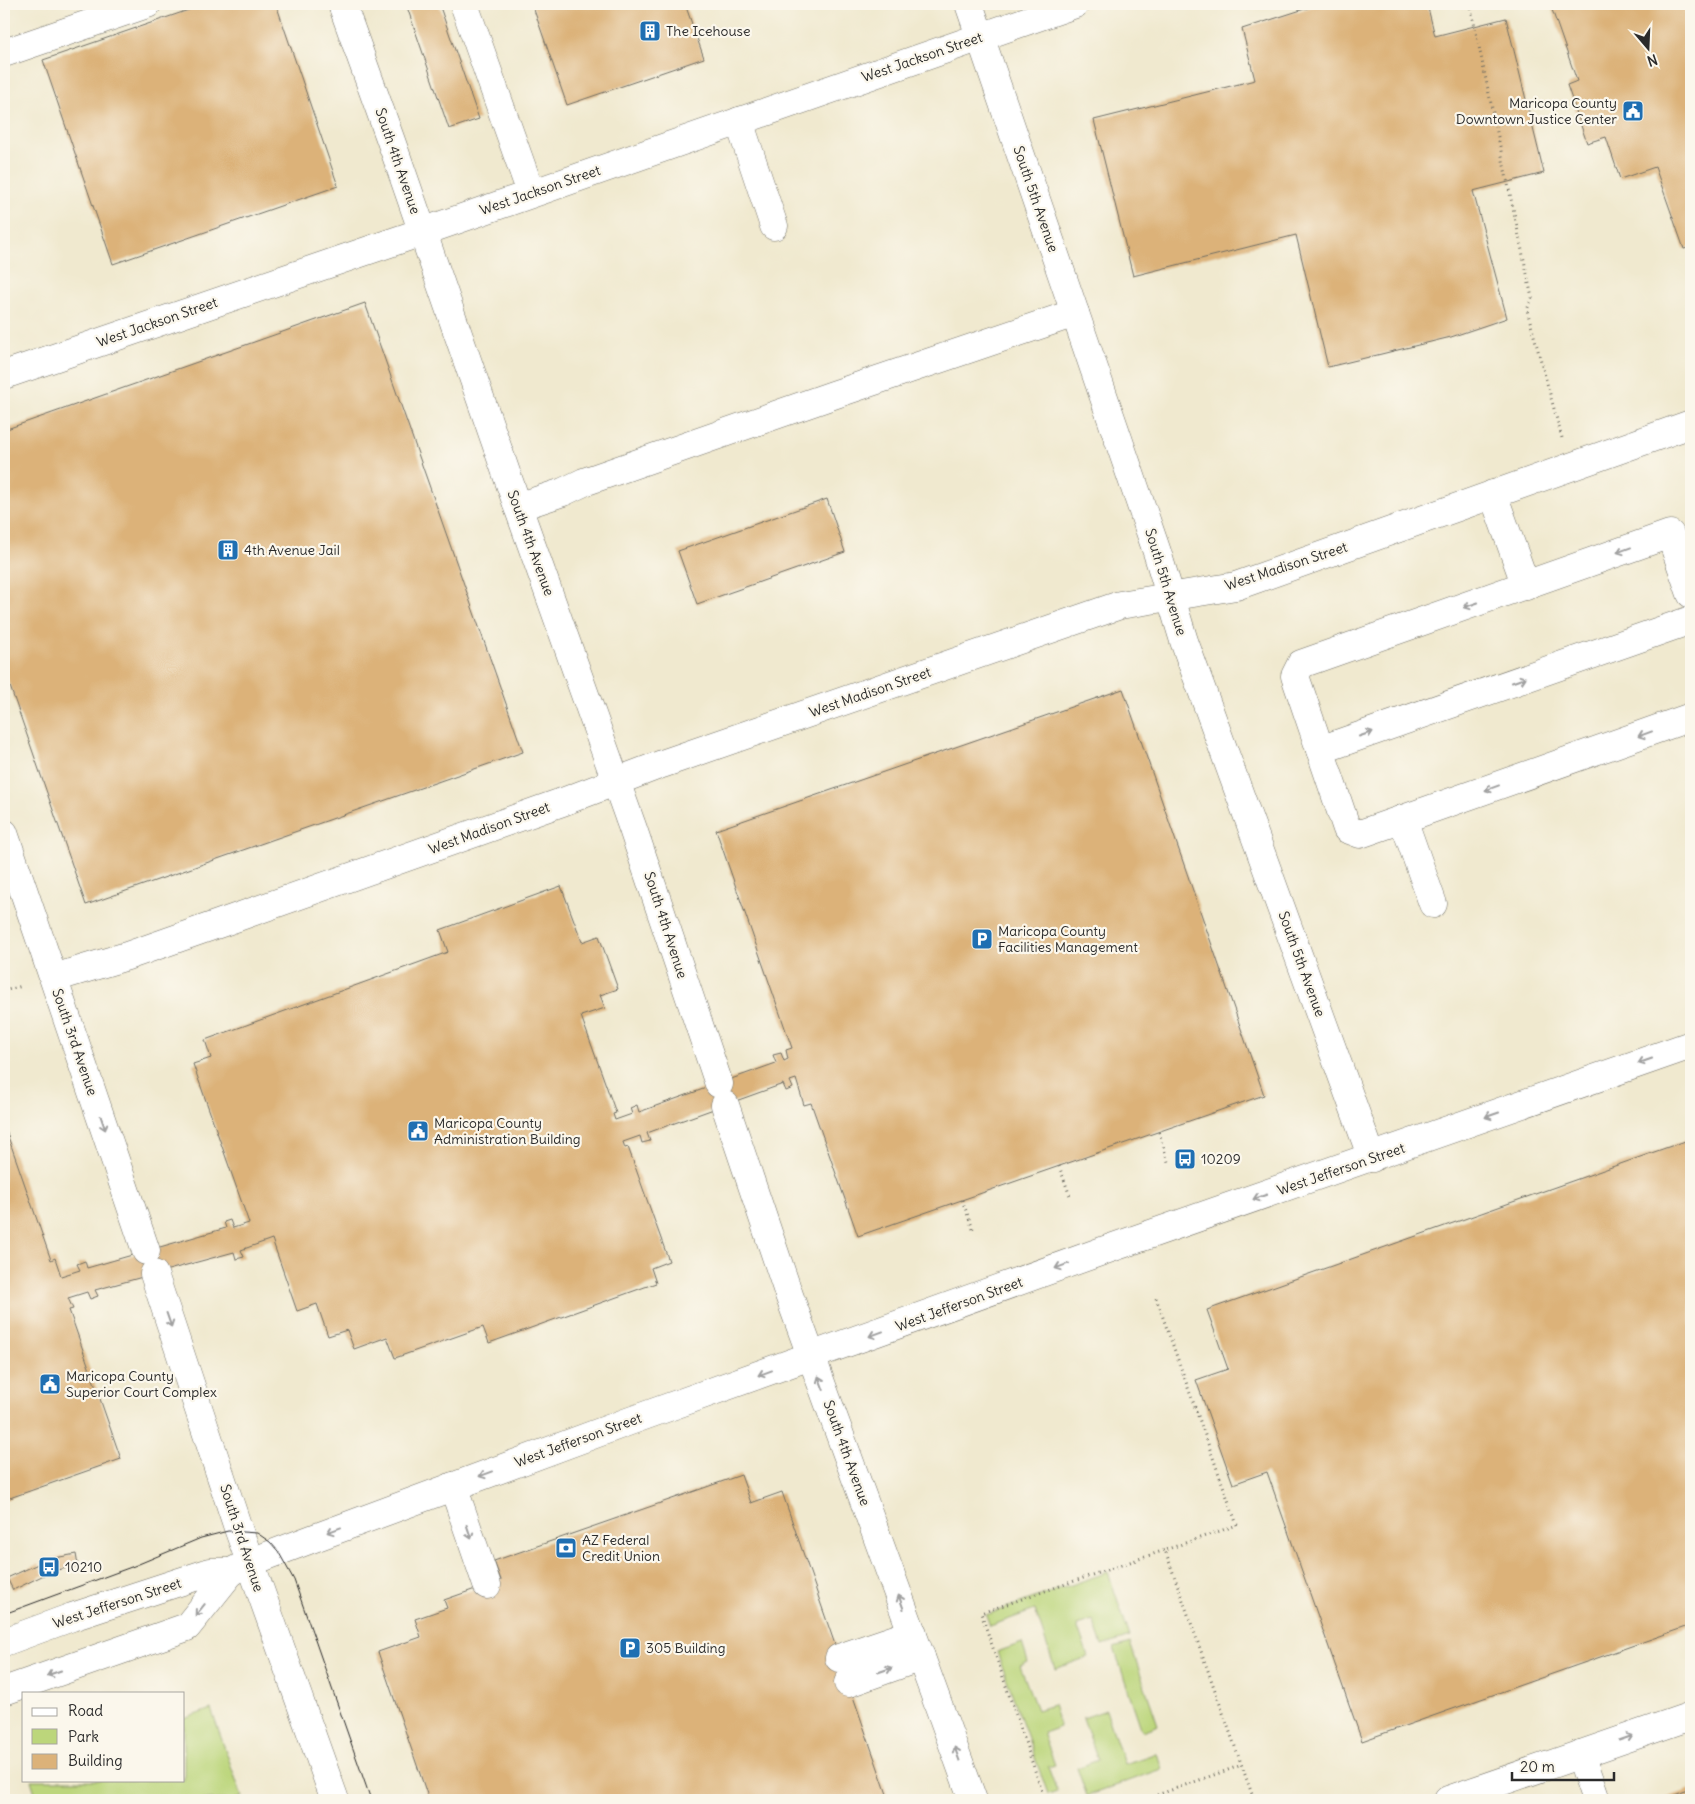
<svg xmlns="http://www.w3.org/2000/svg" width="1695" height="1804" viewBox="0 0 1695 1804" font-family="Delius,sans-serif">
	<rect width="100%" height="100%" fill="#fbf7ec"/>
	<filter id="ink" filterUnits="userSpaceOnUse"><feTurbulence type="fractalNoise" baseFrequency=".02" numOctaves="2"/><feDisplacementMap in="SourceGraphic" scale="10" xChannelSelector="R" yChannelSelector="G"/><feConvolveMatrix kernelMatrix="1 2 1 2 8 2 1 2 1" color-interpolation-filters="sRGB"/></filter>
	<filter id="wash" filterUnits="userSpaceOnUse"><feTurbulence type="fractalNoise" baseFrequency=".0096" numOctaves="4" result="noise"/><feDisplacementMap in="SourceGraphic" scale="20" xChannelSelector="R" yChannelSelector="G"/><feGaussianBlur stdDeviation="1.12" result="paint"/><feColorMatrix in="noise" values="0 0 0 0 0 0 0 0 0 0 0 0 0 0 0 0 0 1.4 0 .05"/><feComposite in="paint" operator="in"/></filter>
	<g filter="url(#wash)">
		<rect width="100%" height="100%" fill="#f0e9cf"/>
		<!-- green -->
		<g fill="#bcd67b" stroke="#748053">
			<path d="M1108,1572L1130,1637L1102,1646L1093,1620L1077,1625L1088,1657L1055,1669L1035,1610L990,1626L986,1615Z"/>
			<path d="M1022,1643L1028,1662L1020,1666L1037,1710L1053,1705L1060,1727L1043,1733L1055,1765L1048,1767L1057,1791L1048,1794L997,1652Z"/>
			<path d="M1130,1643L1158,1725L1142,1731L1114,1648Z"/>
			<path d="M211,1709L242,1797L233,1800H170L160,1796L151,1797L143,1800H37L31,1780H184V1719Z"/>
			<path d="M1106,1710L1124,1764L1157,1753L1162,1769L1087,1796L1077,1768L1098,1760L1083,1718Z"/>
		</g>
		<g id="blocks">
			<!-- building -->
			<g fill="#dcb279">
				<path d="M206,4H276L338,186L113,264L43,60Z"/>
				<path d="M406,4H439L479,119L449,129Z"/>
				<path d="M532,4H685L704,58L567,105Z"/>
				<path d="M1320,4H1427L1435,36L1506,18L1544,173L1473,191L1507,318L1451,337L1328,367L1296,235L1133,276L1094,120L1255,80L1242,29Z"/>
				<path d="M1550,4H1691V247L1684,249L1655,167L1620,179L1606,137L1587,143L1567,85L1577,81Z"/>
				<path d="M365,303L523,752L86,905L4,669V430Z"/>
				<path d="M827,499L845,552L697,604L678,551Z"/>
				<path d="M1123,689L1264,1095L858,1236L811,1103L804,1105L796,1079L790,1081L793,1088L786,1091L783,1084L647,1133L650,1141L642,1143L640,1136L623,1142L625,1148L628,1147L669,1261L651,1268L656,1283L489,1343L483,1327L395,1358L387,1337L354,1349L347,1330L328,1336L317,1304L297,1311L272,1239L241,1250L244,1257L236,1259L234,1252L95,1290L98,1296L90,1299L87,1292L68,1298L73,1309L69,1310L121,1459L4,1500V1125L51,1260L55,1258L61,1276L80,1270L77,1264L85,1261L87,1268L226,1228L224,1222L230,1220L233,1228L249,1223L193,1064L211,1058L205,1040L448,952L440,930L561,886L582,942L599,936L618,989L600,995L605,1008L581,1016L616,1113L613,1114L615,1120L632,1114L630,1108L637,1105L639,1112L776,1063L773,1055L781,1053L784,1061L788,1059L786,1050L792,1048L716,830Z"/>
				<path d="M1691,1139V1625L1362,1741L1267,1472L1233,1484L1196,1380L1228,1369L1207,1310Z"/>
				<path d="M741,1475L751,1503L782,1492L889,1800H429L378,1652L421,1637L415,1619L447,1608L444,1600L501,1580L494,1561Z"/>
				<path d="M76,1554L78,1566L46,1572L44,1560Z"/>
				<path d="M38,1564L44,1575L13,1590L7,1578Z"/>
				<path d="M1691,1789V1800H1661Z"/>
			</g>
		</g>
	</g>
	<g filter="url(#ink)">
		<use href="#blocks" fill-opacity="0" stroke="#706e64" stroke-width="1"/>
		<g fill="none" stroke-linecap="round" stroke-linejoin="round">
			<!-- minor casing -->
			<g stroke="#706e64" stroke-width="29">
				<g id="minor">
					<path d="M342,4L396,155L518,507L633,829L719,1084"/>
					<path d="M464,4L531,193"/>
					<path d="M969,4L1157,552L1184,641L1372,1158"/>
					<path d="M4,53L147,4"/>
					<path d="M739,121L774,226"/>
					<path d="M4,375L422,232L1075,4"/>
					<path d="M1493,494L1526,586"/>
					<path d="M518,507L563,492L584,482L833,395L1075,313"/>
					<path d="M1320,750L1691,620"/>
					<path d="M1403,819L1691,717"/>
					<path d="M4,833L146,1251"/>
					<path d="M1433,904L1403,819L1360,834L1347,829L1295,676L1301,664L1670,534L1691,594"/>
					<path d="M54,978L127,956L221,923L565,801L662,764L1120,605L1236,586L1691,424"/>
					<path d="M725,1105L789,1295L973,1800"/>
					<path d="M154,1274L239,1531L335,1800"/>
					<path d="M453,1486L487,1585"/>
					<path d="M839,1658L913,1633"/>
					<path d="M848,1683L921,1657"/>
					<path d="M1580,1754L1596,1800"/>
				</g>
			</g>
			<!-- major casing -->
			<g stroke="#706e64" stroke-width="29">
				<g id="major">
					<path d="M4,1642L72,1617L210,1572H231L251,1562L309,1540L630,1421L1108,1249L1691,1045"/>
					<path d="M4,1691L187,1627L231,1572"/>
					<path d="M1448,1800L1691,1716"/>
				</g>
			</g>
			<!-- path -->
			<g stroke="#706e64" stroke-width="3" stroke-dasharray="1 4" stroke-linecap="butt">
				<path d="M1470,4L1532,298L1527,310L1562,438"/>
				<path d="M4,991L22,986"/>
				<path d="M1159,1132L1168,1162"/>
				<path d="M1059,1166L1070,1196"/>
				<path d="M962,1200L973,1229"/>
				<path d="M1156,1298L1237,1525L1165,1550L1253,1797"/>
				<path d="M1045,1800L981,1613L1165,1550"/>
				<path d="M1143,1800L1242,1765"/>
			</g>
			<!-- minor -->
			<use href="#minor" stroke="#fff" stroke-width="28"/>
			<!-- major -->
			<use href="#major" stroke="#fff" stroke-width="28"/>
			<!-- tram -->
			<path stroke="#2b2b2b" stroke-width="1" d="M4,1614L134,1566L201,1538L228,1531L257,1533L270,1542L278,1551L294,1580L371,1800"/>
		</g>
		<!-- one-way arrows -->
		<defs><path id="oneway-shaft" d="M-6 0H5M1.5-3L5.5 0L1.5 3" fill="none" stroke-width="1.6" stroke-linecap="round" stroke-linejoin="round" transform="scale(1.25)"/></defs>
		<g stroke="#a0a0a0">
			<use href="#oneway-shaft" transform="translate(1624 550) rotate(160)"/>
			<use href="#oneway-shaft" transform="translate(1471 605) rotate(161)"/>
			<use href="#oneway-shaft" transform="translate(1519 680) rotate(-19)"/>
			<use href="#oneway-shaft" transform="translate(1366 734) rotate(-19)"/>
			<use href="#oneway-shaft" transform="translate(1645 734) rotate(160)"/>
			<use href="#oneway-shaft" transform="translate(1492 788) rotate(160)"/>
			<use href="#oneway-shaft" transform="translate(1645 1061) rotate(161)"/>
			<use href="#oneway-shaft" transform="translate(1492 1115) rotate(161)"/>
			<use href="#oneway-shaft" transform="translate(103 1123) rotate(71)"/>
			<use href="#oneway-shaft" transform="translate(1260 1197) rotate(161)"/>
			<use href="#oneway-shaft" transform="translate(1062 1266) rotate(160)"/>
			<use href="#oneway-shaft" transform="translate(169 1320) rotate(71)"/>
			<use href="#oneway-shaft" transform="translate(876 1334) rotate(160)"/>
			<use href="#oneway-shaft" transform="translate(765 1373) rotate(160)"/>
			<use href="#oneway-shaft" transform="translate(821 1383) rotate(-111)"/>
			<use href="#oneway-shaft" transform="translate(486 1474) rotate(160)"/>
			<use href="#oneway-shaft" transform="translate(334 1530) rotate(160)"/>
			<use href="#oneway-shaft" transform="translate(469 1532) rotate(71)"/>
			<use href="#oneway-shaft" transform="translate(901 1602) rotate(-110)"/>
			<use href="#oneway-shaft" transform="translate(200 1610) rotate(129)"/>
			<use href="#oneway-shaft" transform="translate(885 1670) rotate(-19)"/>
			<use href="#oneway-shaft" transform="translate(54 1673) rotate(161)"/>
			<use href="#oneway-shaft" transform="translate(1626 1738) rotate(-19)"/>
			<use href="#oneway-shaft" transform="translate(957 1754) rotate(-110)"/>
		</g>
	</g>
	<!-- icons -->
	<defs>
		<g id="building-square" transform="scale(1.125)"><rect x="-9" y="-9" width="18" height="18" rx="4" fill="#1f6fb2" stroke="#fbf7ec"/><path d="M-4-6H4V6H1V3H-1V6H-4ZM-2.5-4.3h1.7v1.8h-1.7ZM.8-4.3h1.7v1.8H.8ZM-2.5-1h1.7V.8h-1.7ZM.8-1h1.7V.8H.8Z" fill="#fff"/></g>
		<g id="civic-square" transform="scale(1.125)"><rect x="-9" y="-9" width="18" height="18" rx="4" fill="#1f6fb2" stroke="#fbf7ec"/><path d="M-.6-6.5H3V-4.5H.6V-3L4-1V1h2V6H-6V1h2V-1L-.6-3ZM-1.2 2.5V6h2.4V2.5Z" fill="#fff"/></g>
		<g id="parking-square" transform="scale(1.125)"><rect x="-9" y="-9" width="18" height="18" rx="4" fill="#1f6fb2" stroke="#fbf7ec"/><path d="M-3.5-5.5H1a3.5 3.5 0 0 1 0 7H-1V5.5H-3.5ZM-1-3.4V-.6H.8a1.4 1.4 0 0 0 0-2.8Z" fill="#fff"/></g>
		<g id="bus-square" transform="scale(1.125)"><rect x="-9" y="-9" width="18" height="18" rx="4" fill="#1f6fb2" stroke="#fbf7ec"/><path d="M-5-6H5V4H4V6H2V4H-2V6H-4V4H-5ZM-3.5-4V0h7V-4ZM-3.5 1.2v1.5H-2V1.2ZM2 1.2v1.5H3.5V1.2Z" fill="#fff"/></g>
		<g id="bank-square" transform="scale(1.125)"><rect x="-9" y="-9" width="18" height="18" rx="4" fill="#1f6fb2" stroke="#fbf7ec"/><path d="M-6-4H6V4H-6ZM0-2.3a2.3 2.3 0 1 0 0 4.6a2.3 2.3 0 1 0 0-4.6Z" fill="#fff"/></g>
	</defs>
	<g fill-rule="evenodd">
		<use href="#building-square" x="650" y="31"/>
		<use href="#civic-square" x="1633" y="111"/>
		<use href="#building-square" x="228" y="550"/>
		<use href="#parking-square" x="982" y="939"/>
		<use href="#civic-square" x="418" y="1131"/>
		<use href="#bus-square" x="1185" y="1159"/>
		<use href="#civic-square" x="50" y="1384"/>
		<use href="#bank-square" x="566" y="1548"/>
		<use href="#bus-square" x="49" y="1567"/>
		<use href="#parking-square" x="630" y="1648"/>
	</g>
	<g text-anchor="middle" dominant-baseline="central" stroke-width="4.5" stroke-linejoin="round" paint-order="stroke">
		<!-- poi labels -->
		<g font-size="14" fill="#2b2b2b" stroke="#fbf7ec" text-anchor="start">
			<text x="666" y="31">The Icehouse</text>
			<text x="1617" y="103" text-anchor="end">Maricopa County<tspan x="1617" dy="16">Downtown Justice Center</tspan></text>
			<text x="244" y="550">4th Avenue Jail</text>
			<text x="998" y="931">Maricopa County<tspan x="998" dy="16">Facilities Management</tspan></text>
			<text x="434" y="1123">Maricopa County<tspan x="434" dy="16">Administration Building</tspan></text>
			<text x="1201" y="1159">10209</text>
			<text x="66" y="1376">Maricopa County<tspan x="66" dy="16">Superior Court Complex</tspan></text>
			<text x="582" y="1540">AZ Federal<tspan x="582" dy="16">Credit Union</tspan></text>
			<text x="65" y="1567">10210</text>
			<text x="646" y="1648">305 Building</text>
		</g>
		<!-- street labels -->
		<g font-size="14" fill="#2b2b2b" stroke="#fbf7ec">
			<text transform="translate(922 57) rotate(-19)">West Jackson Street</text>
			<text transform="translate(398 161) rotate(71)">South 4th Avenue</text>
			<text transform="translate(540 190) rotate(-19)">West Jackson Street</text>
			<text transform="translate(1036 199) rotate(71)">South 5th Avenue</text>
			<text transform="translate(157 322) rotate(-19)">West Jackson Street</text>
			<text transform="translate(531 543) rotate(70)">South 4th Avenue</text>
			<text transform="translate(1286 566) rotate(-18)">West Madison Street</text>
			<text transform="translate(1166 582) rotate(73)">South 5th Avenue</text>
			<text transform="translate(870 692) rotate(-19)">West Madison Street</text>
			<text transform="translate(489 828) rotate(-20)">West Madison Street</text>
			<text transform="translate(666 925) rotate(72)">South 4th Avenue</text>
			<text transform="translate(1302 964) rotate(70)">South 5th Avenue</text>
			<text transform="translate(75 1042) rotate(71)">South 3rd Avenue</text>
			<text transform="translate(1341 1169) rotate(-19)">West Jefferson Street</text>
			<text transform="translate(959 1304) rotate(-20)">West Jefferson Street</text>
			<text transform="translate(578 1440) rotate(-20)">West Jefferson Street</text>
			<text transform="translate(847 1453) rotate(70)">South 4th Avenue</text>
			<text transform="translate(242 1538) rotate(72)">South 3rd Avenue</text>
			<text transform="translate(117 1603) rotate(-18)">West Jefferson Street</text>
		</g>
	</g>
	<!-- margin -->
	<rect width="1695" height="1804" fill="none" stroke="#fbf7ec" stroke-width="20"/>
	<!-- legend -->
	<rect x="22" y="1692" width="162" height="90" fill="#fbf7ec" stroke="#a8a59f"/>
	<rect x="32" y="1708" width="25" height="8" fill="#ffffff" stroke="#a8a59f"/>
	<text x="68" y="1716" font-size="15" fill="#2b2b2b">Road</text>
	<rect x="32" y="1729" width="25" height="15" fill="#bcd67b" stroke="#a8a59f"/>
	<text x="68" y="1742" font-size="15" fill="#2b2b2b">Park</text>
	<rect x="32" y="1754" width="25" height="15" fill="#dcb279" stroke="#a8a59f"/>
	<text x="68" y="1766" font-size="15" fill="#2b2b2b">Building</text>
	<!-- north arrow -->
	<g transform="translate(1648 48) rotate(161)" stroke="#fbf7ec" stroke-width="4" paint-order="stroke">
	<path d="M0-4L9 19L0 12L-9 19Z" fill="#2b2b2b"/>
	<text y="-8" font-size="14" font-weight="bold" text-anchor="middle" fill="#2b2b2b">N</text>
	</g>
	<!-- scale -->
	<path d="M1512 1772v8h102v-8" fill="none" stroke="#2b2b2b" stroke-width="2.5"/>
	<text x="1520" y="1772" font-size="15" fill="#2b2b2b" stroke="#fbf7ec" stroke-width="4" paint-order="stroke">20 m</text>
</svg>
